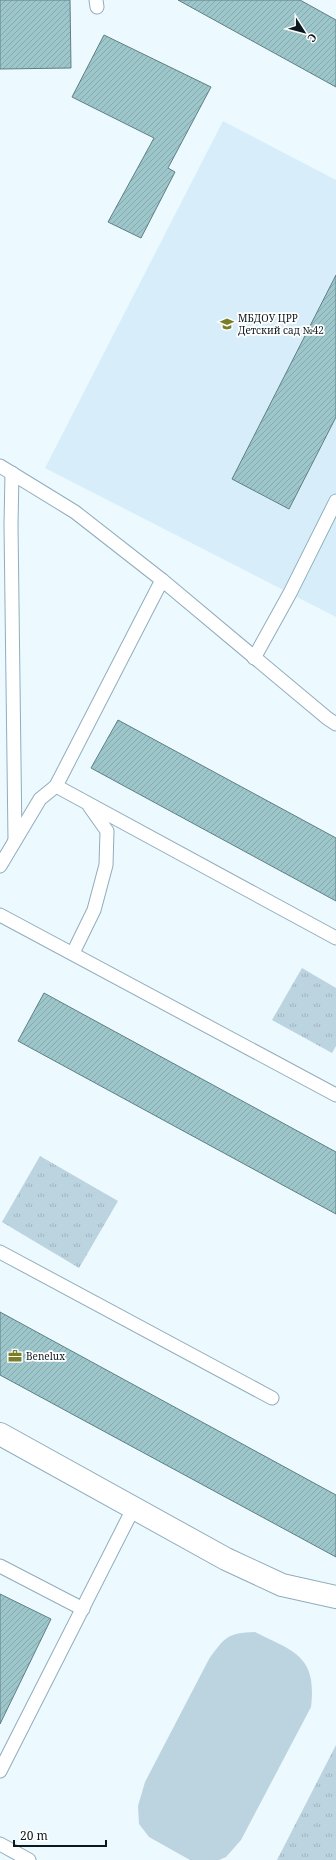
<svg xmlns="http://www.w3.org/2000/svg" width="336" height="1860" viewBox="0 0 336 1860" font-family="'Noto Serif',serif">
	<defs>
		<pattern id="grass-tufts" width="24" height="20" patternUnits="userSpaceOnUse"><rect width="24" height="20" fill="#bcd4e0"/><path d="M3 7l-1-3M5 7V3M7 7l1-3M15 17l-1-3M17 17v-4M19 17l1-3" fill="none" stroke="#a0b5c0"/></pattern>
		<pattern id="building-hatch" width="6" height="6" patternUnits="userSpaceOnUse"><rect width="6" height="6" fill="#9dc6cb"/><path d="M-1 1l2-2M0 6l6-6M5 7l2-2" fill="none" stroke="#86a9ae"/></pattern>
	</defs>
	<rect width="100%" height="100%" fill="#ecf9ff"/>
	<!-- built -->
	<path fill="#d7eefa" d="M223,121L336,180V617L45,468Z"/>
	<!-- grass -->
	<g fill="url(#grass-tufts)">
		<path d="M302,968L336,988V1046L332,1053L272,1020Z"/>
		<path d="M40,1156L118,1201L79,1268L2,1222Z"/>
		<path d="M336,1745V1860H277Z"/>
	</g>
	<!-- pitch -->
	<path fill="#bcd4e0" d="M255,1632C295,1652 317,1656 311,1707L241,1840L226,1857L219,1860H190L149,1837L139,1824L138,1806L145,1782L209,1659C225,1637 227,1633 255,1632Z"/>
	<!-- building -->
	<g fill="url(#building-hatch)" stroke="#5e8085">
		<path d="M0,0H70L71,68L0,69Z"/>
		<path d="M178,0H300L336,20V87Z"/>
		<path d="M104,35L211,87L168,168L175,172L141,238L108,222L154,138L72,97Z"/>
		<path d="M336,275V417L289,509L232,479Z"/>
		<path d="M118,720L336,838V901L91,768Z"/>
		<path d="M44,993L336,1152V1214L18,1041Z"/>
		<path d="M0,1312L336,1495V1557L0,1375Z"/>
		<path d="M0,1594L51,1619L0,1724Z"/>
	</g>
	<g fill="none" stroke-linecap="round" stroke-linejoin="round">
		<!-- service casing -->
		<g stroke="#90adbc" stroke-width="15">
			<g id="service">
				<path d="M96,0L97,7"/>
				<path d="M0,466L75,512L162,580L327,718L336,724"/>
				<path d="M12,473L11,525L15,840"/>
				<path d="M254,658L290,593L336,501"/>
				<path d="M56,786L336,938"/>
				<path d="M0,866L40,799L56,786L162,580"/>
				<path d="M0,915L336,1095"/>
				<path d="M73,953L94,910L106,865L107,831L90,807"/>
				<path d="M0,1252L272,1398"/>
				<path d="M0,1566L83,1609"/>
				<path d="M0,1771L133,1509"/>
				<path d="M0,1844L29,1860"/>
			</g>
		</g>
		<!-- minor casing -->
		<g stroke="#90adbc" stroke-width="24">
			<path id="minor" d="M0,1434L226,1559L282,1585L336,1597"/>
		</g>
		<!-- service -->
		<use href="#service" stroke="#fff" stroke-width="13"/>
		<!-- minor -->
		<use href="#minor" stroke="#fff" stroke-width="22"/>
	</g>
	<!-- icons -->
	<defs>
		<g id="school-bare" transform="scale(1.08)"><path d="M0-5L7-2L0 1L-7-2ZM-4 1L0 2.5L4 1V4Q0 6-4 4Z" fill="#7a7e28" stroke="#fff" stroke-width="2.5" paint-order="stroke"/></g>
		<g id="office-bare" transform="scale(1.08)"><path d="M-6-3h4V-5.5h4V-3h4V5H-6ZM-1-4.5V-3h2v-1.5ZM-6 0V1H6V0Z" fill="#7a7e28" stroke="#fff" stroke-width="2.5" paint-order="stroke"/></g>
	</defs>
	<g fill-rule="evenodd">
		<use href="#school-bare" x="227" y="324"/>
		<use href="#office-bare" x="15" y="1356"/>
	</g>
	<g text-anchor="middle" dominant-baseline="central" stroke-width="3.5" stroke-linejoin="round" paint-order="stroke">
		<!-- poi labels -->
		<g font-size="10" fill="#0d181e" stroke="#fff" text-anchor="start">
			<text x="238" y="318">МБДОУ ЦРР<tspan x="238" dy="12">Детский сад №42</tspan></text>
			<text x="26" y="1356">Benelux</text>
		</g>
	</g>
	<!-- north arrow -->
	<g transform="translate(304 32) rotate(126)" stroke="#ffffff" stroke-width="3" paint-order="stroke">
	<path d="M0-3L7 15L0 10L-7 15Z" fill="#0d181e"/>
	<text y="-6" font-size="11" font-weight="bold" text-anchor="middle" fill="#0d181e">С</text>
	</g>
	<!-- scale -->
	<path d="M14 1840v6h92v-6" fill="none" stroke="#0d181e" stroke-width="2"/>
	<text x="20" y="1840" font-size="12" fill="#0d181e" stroke="#ffffff" stroke-width="3" paint-order="stroke">20 m</text>
</svg>
